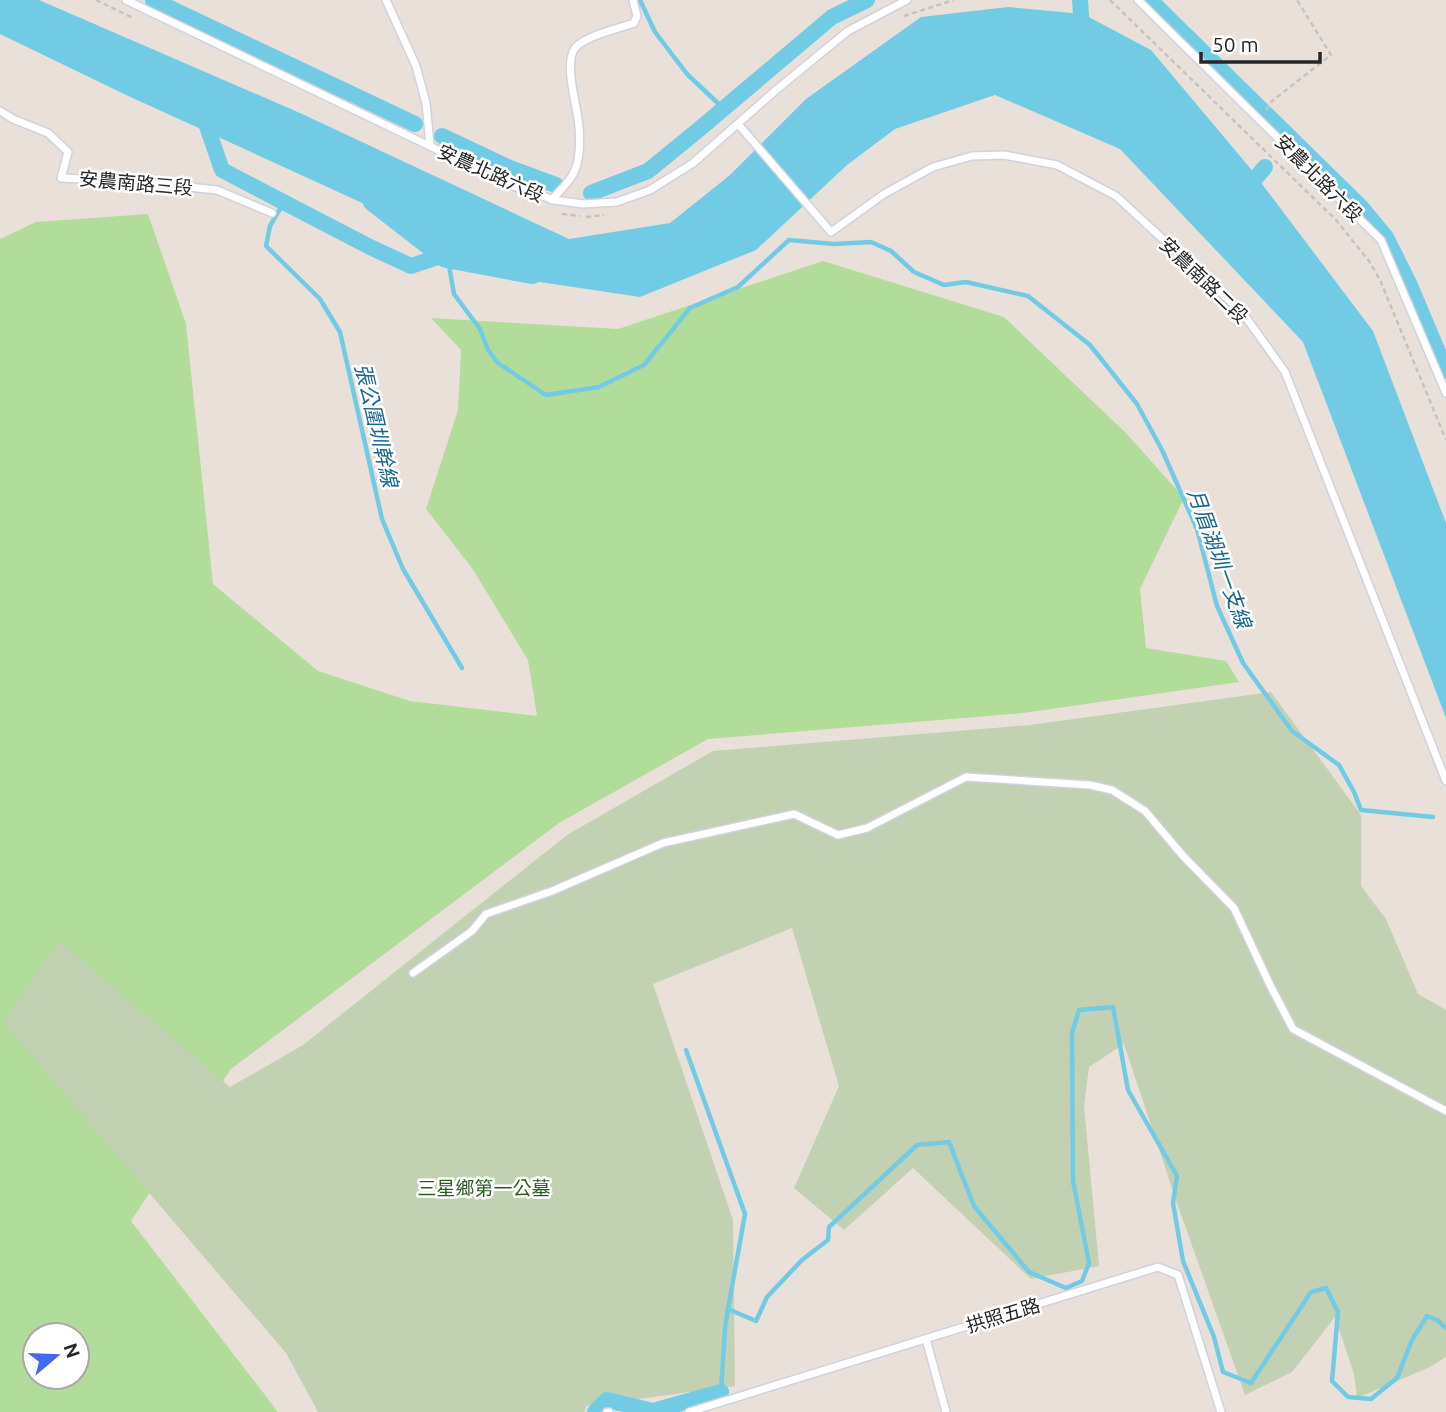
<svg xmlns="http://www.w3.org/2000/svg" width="1446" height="1412" viewBox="0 0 1446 1412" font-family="Ubuntu,'Noto Sans TC',sans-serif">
	<rect width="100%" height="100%" fill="#e9e1d9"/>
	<!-- green -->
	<path fill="#b2dc99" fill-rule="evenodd" d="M148,214L186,324L213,584L318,671L410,701L537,716L528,660L472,568L426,509L458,410L461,350L431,318L618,329L823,261L1004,317L1126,433L1184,498L1140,589L1146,648L1226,661L1239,682L1023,713L708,739L559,823L231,1069L131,1221L278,1412H0V239L36,222ZM35,1335H77V1377H35Z"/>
	<!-- cemetery -->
	<path fill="#c2d1b2" d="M1271,692L1361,815V886L1386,919L1418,994L1446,1010V1357L1430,1367L1357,1398L1354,1374L1335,1317L1292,1372L1245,1395L1178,1206L1124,1044L1089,1067L1084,1106L1099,1266L1031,1279L913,1168L844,1230L794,1188L839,1086L792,928L653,984L733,1220L735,1386L586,1406L584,1412H318L286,1353L3,1022L59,941L230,1087L303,1045L567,835L713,751L1030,725Z"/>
	<!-- water -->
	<path fill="#72cbe5" d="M0,0H39L300,113L569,239L670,223L730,175L806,99L921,17L1008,7L1083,14L1151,50L1250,168L1373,331L1446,523V718L1303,342L1120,149L995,95L895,129L847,165L756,250L640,297L533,281L124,94L0,34Z"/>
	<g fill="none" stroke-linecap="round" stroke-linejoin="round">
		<!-- stream -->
		<g stroke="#72cbe5" stroke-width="4.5">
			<path d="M640,0L655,32L687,74L724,109"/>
			<path d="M284,202L270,226L266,246L320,299L340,332L382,519L403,569L462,668"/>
			<path d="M447,254L454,294L480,329L488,350L498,363L546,395L599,387L644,365L690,308L738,287L789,240L834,244L871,242L891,251L914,272L944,285L966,282L1028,296L1090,345L1137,404L1162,450L1197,529L1217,606L1243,663L1292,731L1339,765L1354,792L1361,810L1433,817"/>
			<path d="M686,1050L745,1214L728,1309"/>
			<path d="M721,1392L725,1328L728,1309L756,1321L767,1297L802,1260L828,1240L829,1227L917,1145L949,1142L974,1206L1029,1272L1066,1288L1082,1281L1089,1263L1073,1181L1072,1033L1079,1010L1113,1007L1128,1090L1177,1176L1173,1203L1183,1261L1214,1337L1223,1372L1251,1383L1311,1292L1326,1288L1338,1312L1332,1381L1348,1397L1371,1399L1397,1378L1412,1340L1427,1316L1437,1320L1446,1328"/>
		</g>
		<!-- canal -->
		<g stroke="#72cbe5" stroke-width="16">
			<path d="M153,0L415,124"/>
			<path d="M1080,0L1082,32"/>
			<path d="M1150,0L1362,208L1386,237L1409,283L1446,371"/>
			<path d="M203,115L222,170L370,247L411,266L447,254"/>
			<path d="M442,136L510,168L556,185"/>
			<path d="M1244,192L1265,167"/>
			<path d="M591,193L648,171L697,131L832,17L867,0"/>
			<path d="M595,1412L607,1400L653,1411L721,1392"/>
		</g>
		<!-- river -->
		<path stroke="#72cbe5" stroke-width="28" d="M376,199L447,254L532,270"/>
		<!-- lane casing -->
		<g stroke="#cfd2df" stroke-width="10">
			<g id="lane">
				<path d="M126,0L513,186L554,200L583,204L617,202L650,190L693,163L776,90L848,31L907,0"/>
				<path d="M386,0L416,66L426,103L430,145"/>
				<path d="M1138,0L1381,240L1446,393"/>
				<path d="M0,111L13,119L48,133L68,152L61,178L140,182L217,190L272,213"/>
				<path d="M738,124L831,232L884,194L933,167L972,156L1004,155L1057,165L1116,196L1242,312L1285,372L1446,781"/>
				<path d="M552,200C559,191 571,181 575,170C580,158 580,140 579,127C578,108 563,64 575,48C585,36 620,28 634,23L637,16L633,0"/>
				<path d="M413,973L472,931L486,914L552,891L663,843L794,814L838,835L867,828L966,777L1090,785L1112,790L1145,811L1184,857L1234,908L1270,985L1293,1029L1446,1111"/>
				<path d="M926,1339L946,1412"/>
				<path d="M607,1412H609"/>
				<path d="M689,1412L1158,1267L1178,1275L1221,1412"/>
			</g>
		</g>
		<!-- path -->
		<g stroke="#c3c3c3" stroke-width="2.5" stroke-dasharray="5 3.5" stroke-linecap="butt">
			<path d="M96,0L133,18"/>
			<path d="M1110,0L1336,220L1369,261L1380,280L1446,440"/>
			<path d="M904,16L954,0"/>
			<path d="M1266,110L1272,101L1331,55L1297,0"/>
			<path d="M562,214L580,216"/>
			<path d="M586,217L604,215"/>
		</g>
		<!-- lane -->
		<use href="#lane" stroke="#fff" stroke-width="7"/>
	</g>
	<g text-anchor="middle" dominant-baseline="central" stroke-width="5" stroke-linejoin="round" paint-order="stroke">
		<!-- street labels -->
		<g font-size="19" fill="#272727" stroke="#fff">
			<text transform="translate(491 173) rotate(24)">安農北路六段</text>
			<text transform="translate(1319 178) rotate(45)">安農北路六段</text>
			<text transform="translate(136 183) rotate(5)">安農南路三段</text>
			<text transform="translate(1204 280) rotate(44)">安農南路二段</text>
			<text transform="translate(1003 1315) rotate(-17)">拱照五路</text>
		</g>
		<!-- park labels -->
		<g font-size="19" fill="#2d5d1e" stroke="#fff">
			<text x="484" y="1188">三星鄉第一公墓</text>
		</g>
		<!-- water labels -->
		<g font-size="21" font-style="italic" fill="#16688c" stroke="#fff">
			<text transform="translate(377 425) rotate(77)">張公圍圳幹線</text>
			<text transform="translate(1220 558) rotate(70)">月眉湖圳一支線</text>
		</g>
	</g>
	<!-- north arrow -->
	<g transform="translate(56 1356) rotate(71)"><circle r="33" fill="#ffffff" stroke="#a9a9a9" stroke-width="2"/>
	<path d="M0-5L12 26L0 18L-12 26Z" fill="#4369ec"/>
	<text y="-10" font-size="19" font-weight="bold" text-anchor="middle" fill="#272727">N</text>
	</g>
	<!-- scale -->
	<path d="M1201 52v10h119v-10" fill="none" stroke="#272727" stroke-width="3.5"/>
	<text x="1212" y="52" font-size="21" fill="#272727" stroke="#ffffff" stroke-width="5" paint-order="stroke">50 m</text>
</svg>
